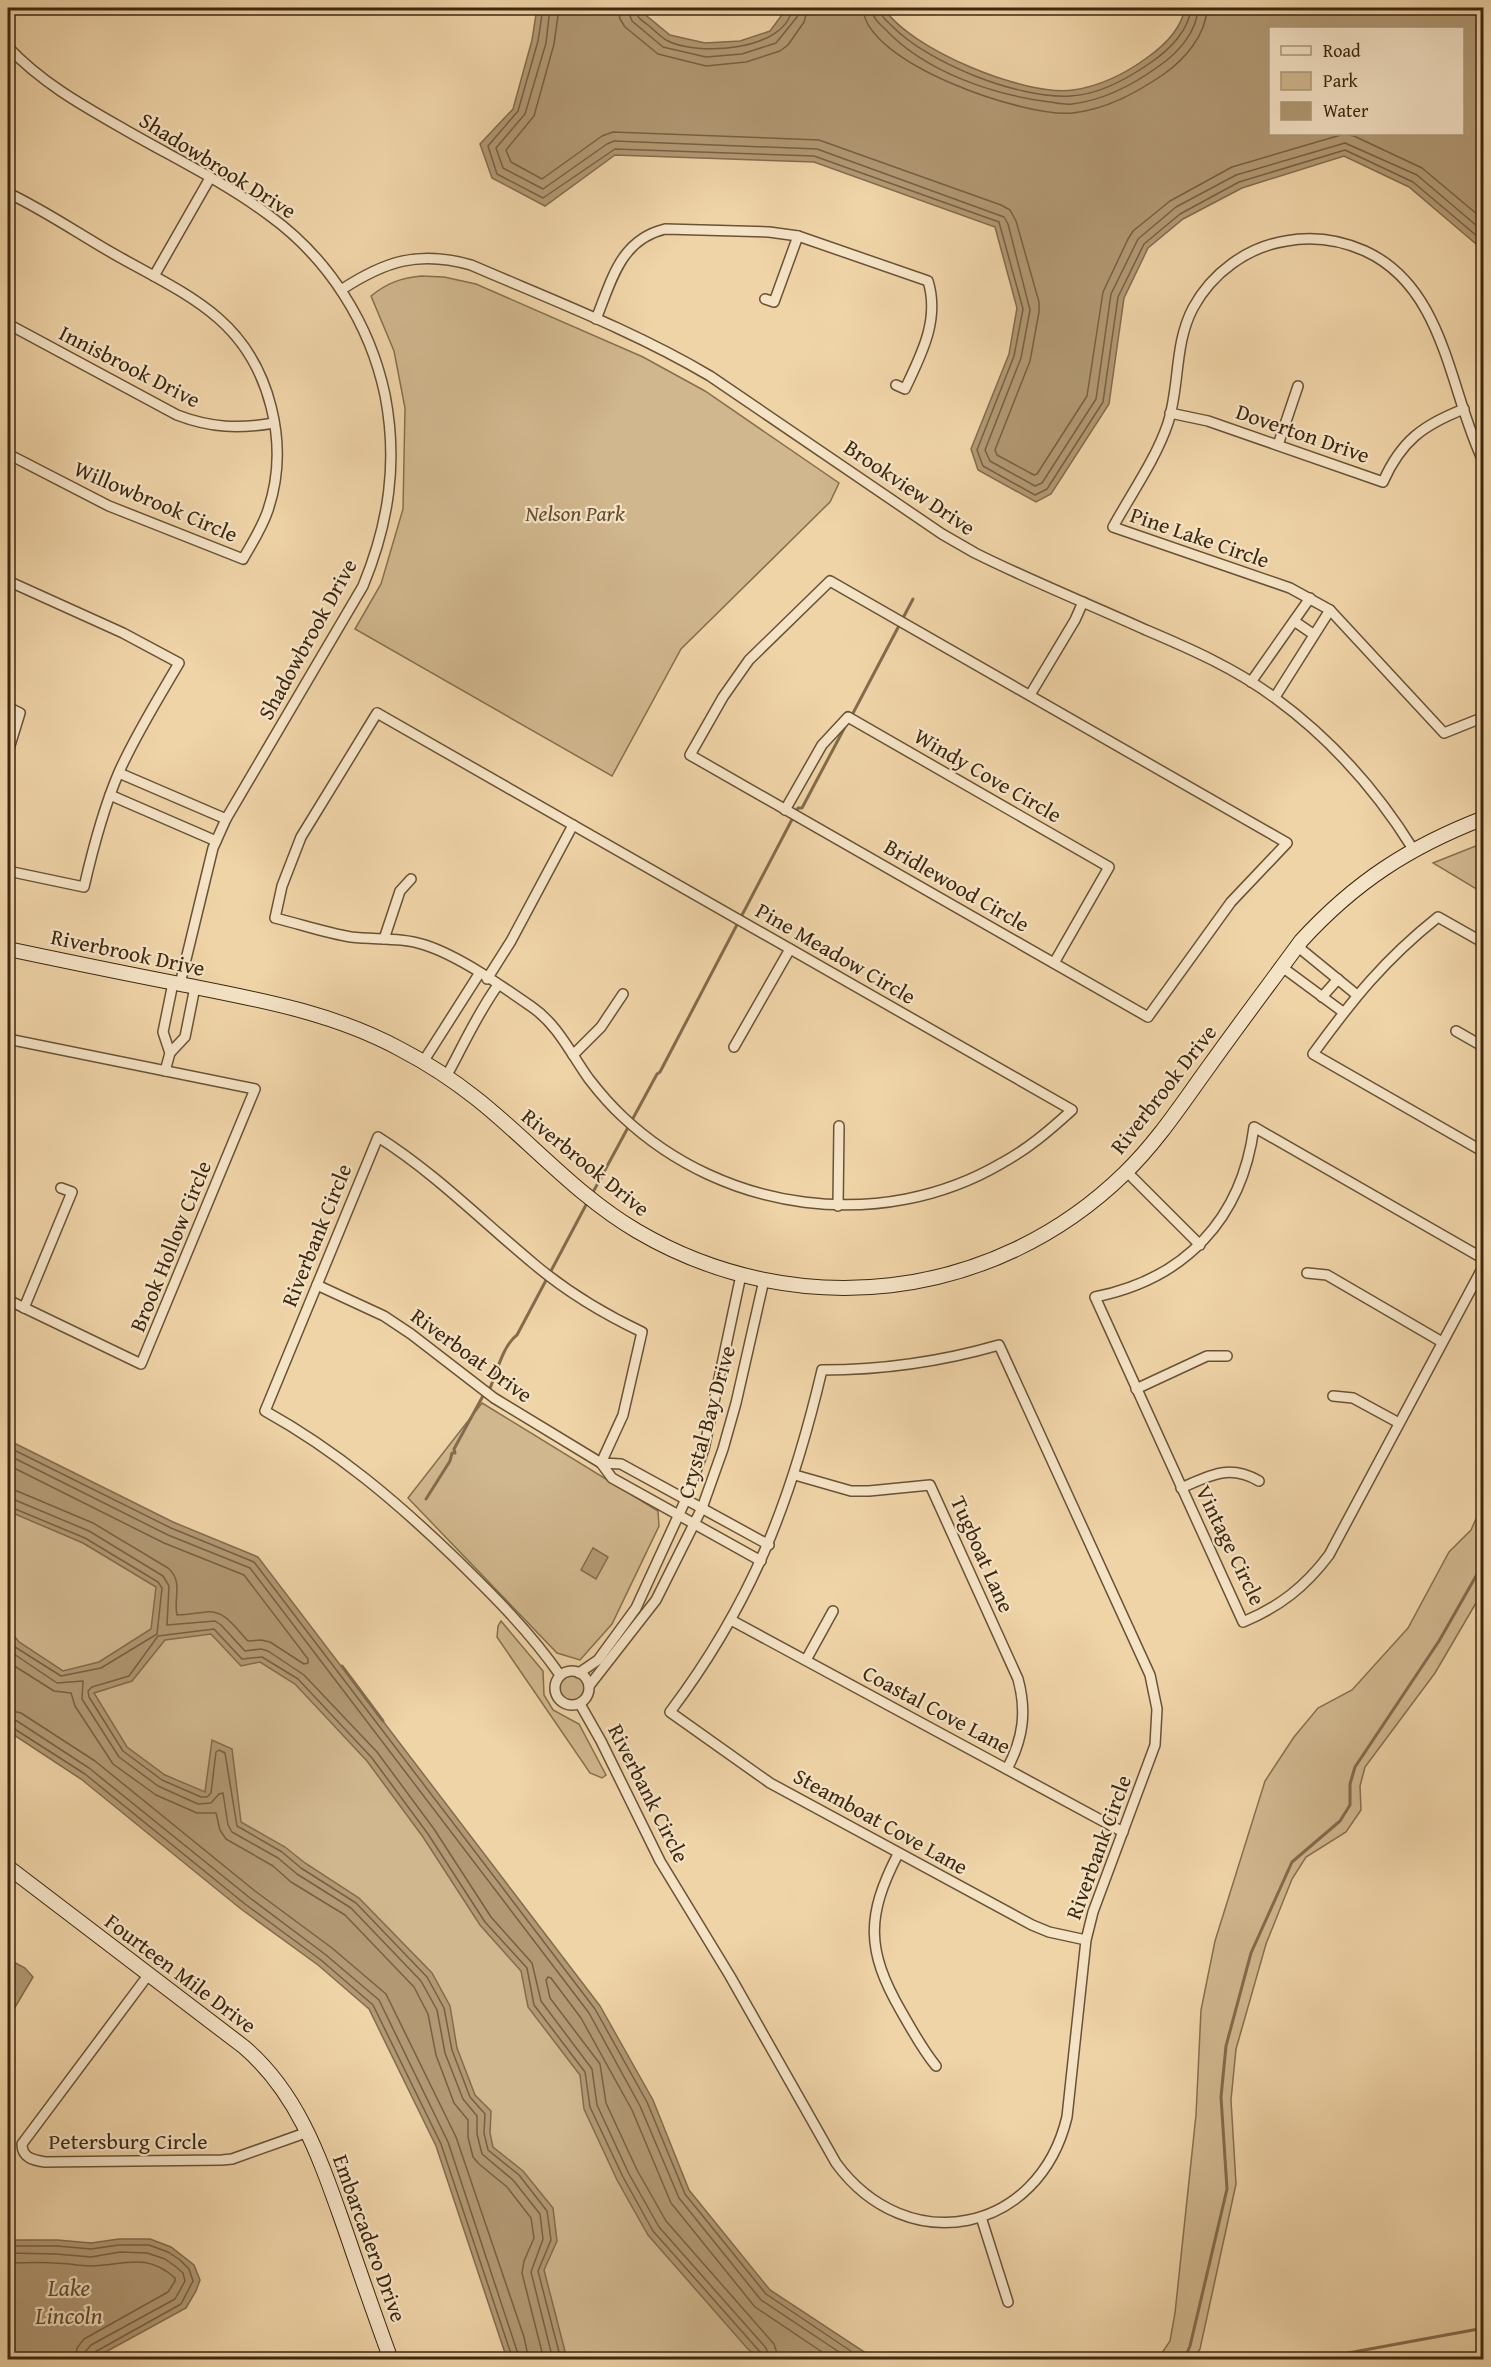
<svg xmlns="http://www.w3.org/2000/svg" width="1491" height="2367" viewBox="0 0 1491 2367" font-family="'Gentium Book Plus',serif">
	<rect width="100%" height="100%" fill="#efd4a8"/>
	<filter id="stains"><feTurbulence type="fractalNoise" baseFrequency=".00333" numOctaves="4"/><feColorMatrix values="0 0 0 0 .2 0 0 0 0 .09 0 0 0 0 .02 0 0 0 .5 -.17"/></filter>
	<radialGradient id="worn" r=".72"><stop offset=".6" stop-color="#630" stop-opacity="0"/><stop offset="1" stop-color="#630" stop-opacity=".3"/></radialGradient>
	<!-- green -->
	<g fill="#d1b78e" stroke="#866f4e" stroke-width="1.5">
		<path d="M421,276L444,277L476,284L643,357L705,391L839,483L830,502L681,649L612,776L355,629L381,584L403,509L405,408L394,351L371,296C387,283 401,278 421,276Z"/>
		<path d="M1483,843V893L1433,863Z"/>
		<path d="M482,1403L658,1511L659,1526L612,1624L580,1660L557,1653L408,1498Z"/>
		<path d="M8,1499L304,1672L495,1920L790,2359H562L445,2036L8,1655Z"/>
		<path d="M1483,1503V1591L1435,1673L1365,1767L1360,1786L1361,1810L1346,1832L1306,1857L1292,1879L1266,1944L1236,2049L1231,2100L1236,2184L1200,2349L1193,2359H1158L1170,2341L1175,2313L1196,2115L1201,2010L1215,1941L1265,1781L1294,1737L1318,1708L1352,1690L1408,1628L1449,1552L1471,1530Z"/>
		<path d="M501,1621L543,1671L544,1695L553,1710L579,1724L606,1775L602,1778L590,1773L497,1637L498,1626Z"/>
		<circle cx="570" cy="1688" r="14"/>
	</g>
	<!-- water -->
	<g fill="#b29974" stroke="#836b4c" stroke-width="1.5" fill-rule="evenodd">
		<path d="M537,8H640L642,12L670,35L705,43L740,41L770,31L787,8H884C909,49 1026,97 1073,90C1101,86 1125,74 1148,57C1165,45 1181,29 1185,8H1483V250L1409,187L1344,156L1242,188L1183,219L1148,248L1124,298L1109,404L1051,494L1036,502L978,470L971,449L1009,354L1017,308L995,227L814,162L615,155L545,206L492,178L480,144L513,109L532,40ZM1270,28H1462V134H1270Z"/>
		<path d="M8,1440L173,1522L258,1557L600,2006L653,2100L689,2190L770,2290L875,2359H759L747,2348L648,2235L617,2180L584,2109L580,2075L528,2007L521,1971L480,1925L423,1837L367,1761L295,1684L260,1662L241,1666L211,1634L165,1640L132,1681L94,1693L127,1747L165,1775L205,1792L212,1740L232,1749L241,1822L285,1847L305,1863L359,1898L432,1973L450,2006L457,2048L475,2095L491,2111L490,2133L493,2147L523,2171L553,2208L557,2241L544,2270L567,2359H507L436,2146L369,2009L318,1965L241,1909L81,1779L8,1731V1628L19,1642L63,1671L99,1662L151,1629L156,1587L83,1543L8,1511Z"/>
		<path d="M593,1548L608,1557L596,1579L581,1570Z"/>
		<path d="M8,1959L25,1968L33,1977L8,2019Z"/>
		<path d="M119,2239H150L171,2247L194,2265L200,2280L196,2291L186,2308L93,2359H8V2240H57L91,2243Z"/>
	</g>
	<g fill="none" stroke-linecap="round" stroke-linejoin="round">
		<!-- shore -->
		<g stroke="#776042" stroke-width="1.5">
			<path d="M543,8L538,41L518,111L488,146L497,174L543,198L615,149L814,156L999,222L1023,309L1014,356L977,450L983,466L1035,495L1047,489L1103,402L1118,297L1144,244L1180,214L1239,182L1345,150L1413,182L1484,242"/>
			<path d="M550,8L546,43L525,114L496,148L503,168L543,189L607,144L614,141L817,149L1004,217L1008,224L1030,310L1021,358L985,450L990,461L1035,486L1042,483L1096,399L1111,294L1138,239L1176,207L1236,175L1345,143L1417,175L1484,232"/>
			<path d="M559,8L554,44L534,116L506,150L511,162L542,179L602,136L613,132L819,140L1001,205L1010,210L1016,221L1039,302V312L1030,361L995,450L997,455L1034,475L1037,474L1087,396L1103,292L1128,239L1133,231L1170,201L1232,167L1344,134L1354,136L1422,168L1484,220"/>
			<path d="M618,8L620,19L625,27L658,54L706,66L746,62L780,51L788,45L804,22L808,8"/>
			<path d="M627,8L632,21L663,47L706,57L742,54L776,43L797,17L799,8"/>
			<path d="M635,8C636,17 641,20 648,25C654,30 660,36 666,40C696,57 787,51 792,8"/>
			<path d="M863,8C865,63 1025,118 1073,113C1107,109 1136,93 1164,74C1185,59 1206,35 1207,8"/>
			<path d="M872,8C872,18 879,23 886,30C926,72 993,95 1050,102C1057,103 1065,105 1072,104C1105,100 1133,85 1159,66C1178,53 1197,32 1198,8"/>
			<path d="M880,8C880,16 886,20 892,26C928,63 1018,99 1070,96C1100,95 1129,78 1153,61C1170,49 1189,30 1191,8"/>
			<path d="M8,1447L171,1528L254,1562L595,2009L647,2102L685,2194L766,2294L864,2360"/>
			<path d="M8,1455L168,1535L250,1568L589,2013L640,2106L679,2198L761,2300L851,2360"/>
			<path d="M8,1465L164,1543L244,1575L308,1659V1663L304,1664L270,1642L261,1640L248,1641C236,1629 226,1610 206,1612C197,1613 187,1615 177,1615C173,1598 184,1582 168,1568L93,1523L17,1491L8,1489"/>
			<path d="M8,1498L15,1500L89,1531L163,1576L169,1586L167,1625L215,1621L221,1625L245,1651L261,1649L268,1651L304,1675L377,1752L434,1829L491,1917L532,1963L541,2001L592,2069L597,2105L629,2174L659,2227L766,2348L770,2360"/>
			<path d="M8,1506L85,1538L158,1582L162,1588L157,1634L101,1668L61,1676L15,1647L8,1638"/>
			<path d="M8,1650L57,1683L83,1681L82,1699L119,1757L158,1786L198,1804L211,1803L219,1794L223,1793L228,1825L232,1832L278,1858L297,1874L351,1908L421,1981L437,2010L445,2053L463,2099L477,2116V2134L482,2154L513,2180L540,2214L543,2239L531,2272L553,2360"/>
			<path d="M8,1662L54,1691L71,1693L75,1706L113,1764L156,1795L197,1813H216L220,1830L226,1839L273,1866L291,1882L345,1915L414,1987L428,2014L436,2055L454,2103L468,2120V2137L473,2157L479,2164L507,2187L531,2218L534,2238L524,2261L522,2273L544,2360"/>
			<path d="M8,1710L21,1713L95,1761L255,1891L332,1948L386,1994L456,2137L524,2337L529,2360"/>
			<path d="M8,1719L17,1721L89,1768L250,1898L326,1955L379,2000L448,2142L520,2360"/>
			<path d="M8,1727L13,1728L85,1774L245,1904L321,1960L373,2005L441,2144L513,2360"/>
			<path d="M8,2246H57L91,2249L119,2245H149L168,2252L180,2260L189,2269L193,2281L181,2304L95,2352L91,2360"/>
			<path d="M8,2253L56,2254L91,2257L120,2252L147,2253L165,2259L175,2266L183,2273L185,2281L175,2299L91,2345L85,2352L84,2360"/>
			<path d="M8,2263C23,2263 39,2262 54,2263C67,2263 79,2266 91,2266C125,2265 146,2252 175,2278V2281L168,2292L84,2339L77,2348L75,2360"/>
			<path d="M561,2360L538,2271L551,2240L547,2211L519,2175L488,2150L484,2133L485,2114L470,2097L452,2050L444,2008L427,1977L356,1903L301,1868L282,1852L237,1826L225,1753L219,1750L216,1752L211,1793L207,1797H201L162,1780L123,1751L89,1697L88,1691L92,1687L129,1676L158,1636L214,1629L242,1659L262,1657L298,1679L372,1758L428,1834L485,1922L527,1968L534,2005L585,2072L590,2107L623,2177L653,2231L761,2353L763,2360"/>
			<path d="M779,2360L774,2344L666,2221L637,2170L606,2103L600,2064L550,1998L546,1980L548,1977L551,1978L581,2018L632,2110L671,2203L755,2307L834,2360"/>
		</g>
		<!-- stream -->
		<g stroke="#836b4c" stroke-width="3">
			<path d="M851,717L913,599"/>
			<path d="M592,1194L657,1074L660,1072L798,808H802L846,725"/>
			<path d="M426,1499L450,1461L452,1453H455L454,1449L484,1394L488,1393C496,1376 502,1346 517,1335L587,1203"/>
			<path d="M342,1666L383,1721"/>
			<path d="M1184,2360L1190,2346L1227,2189L1221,2097L1226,2046L1251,1953L1292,1862L1340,1821L1350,1805V1784L1355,1767L1439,1641L1484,1562"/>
			<path d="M1310,2360L1484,2328"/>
		</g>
		<!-- street casing -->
		<g stroke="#695235" stroke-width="12">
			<g id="street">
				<path d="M8,47C41,82 80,104 122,128C170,156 225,182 270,216C329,259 370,324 385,395C398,462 389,523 363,586L226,819L213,848L180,984"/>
				<path d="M8,193C44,210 79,234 114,254C149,274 188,292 218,318C271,364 290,445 268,510C262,528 252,543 243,559L109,506L8,454"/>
				<path d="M154,276L210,178"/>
				<path d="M341,290C385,261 419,250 471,265C552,300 634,331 710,376L942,534L975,553C1031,581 1089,604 1146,630C1191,649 1236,669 1275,698C1331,739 1377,791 1413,849"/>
				<path d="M765,299L774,302L798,236"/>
				<path d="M596,319C612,280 620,240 665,229L769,232L798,236L928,281C940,320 921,355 905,389L896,385"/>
				<path d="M8,324L177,415C211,428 239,429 274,423"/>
				<path d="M1170,413L1208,421L1383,482C1401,441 1423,425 1464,409"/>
				<path d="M1278,445L1298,386"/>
				<path d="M1484,463C1449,392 1446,288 1365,251C1340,240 1313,236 1286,241C1247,247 1212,273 1193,308C1174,344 1180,385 1168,423C1156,459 1131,494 1113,527L1290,588L1330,610L1444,733L1484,717"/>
				<path d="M8,581L123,633L179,663C158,699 136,734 119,772C103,809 93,848 84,887L8,871"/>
				<path d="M830,581L1287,843L1231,902L1148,1017L690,755L723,697L749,660Z"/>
				<path d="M1294,621L1313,634"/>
				<path d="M1251,682L1310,598"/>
				<path d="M1030,695L1075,620L1083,602"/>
				<path d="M1275,697L1330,610"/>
				<path d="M8,707L20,713L8,752"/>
				<path d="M377,713L1072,1110C1050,1130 1028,1149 1002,1163C881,1234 724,1212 623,1117C610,1105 599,1092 589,1079C571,1054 558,1025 532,1007C502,986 459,956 425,945C401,937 376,940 351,937C326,933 300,924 275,918L282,886L301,837Z"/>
				<path d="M119,773L226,819"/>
				<path d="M110,795L216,841"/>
				<path d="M785,810L822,745L848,717L1109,867L1054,963"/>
				<path d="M384,939L400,891L411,879"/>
				<path d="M1484,943L1438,917C1384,960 1353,999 1313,1054L1484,1152"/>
				<path d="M1297,946L1357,995"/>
				<path d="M1282,967L1343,1012"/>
				<path d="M487,979L511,941L573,825"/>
				<path d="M1322,997L1338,979"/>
				<path d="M1456,1031L1484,1047"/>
				<path d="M8,1039L255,1089L141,1364L8,1300"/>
				<path d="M734,1047L790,949"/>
				<path d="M170,1053L185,1037L195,987"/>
				<path d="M573,1055L601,1027L623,994"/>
				<path d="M423,1062L479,974"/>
				<path d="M165,1071L170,1053L163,1032L173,983"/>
				<path d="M446,1077C463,1046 477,1014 498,985"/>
				<path d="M1127,1172L1200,1245"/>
				<path d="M838,1206L839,1126"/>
				<path d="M1484,1259L1254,1127C1242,1219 1185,1279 1095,1297L1243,1622C1279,1607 1305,1587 1329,1555L1484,1265"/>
				<path d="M1307,1273L1327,1275L1442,1342"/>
				<path d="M317,1285L384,1316L411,1334L494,1398L601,1463L612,1478L761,1561"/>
				<path d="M24,1308L72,1192L61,1188"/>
				<path d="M1136,1389L1207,1356H1227"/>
				<path d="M1333,1396L1353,1398L1399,1423"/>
				<path d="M601,1463L621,1464L769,1545"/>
				<path d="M795,1475L851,1491H869L930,1485L1018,1679C1027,1712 1023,1739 1007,1769"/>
				<path d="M1181,1488C1211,1475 1229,1464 1259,1481"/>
				<path d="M731,1620L1123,1832"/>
				<path d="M806,1660L833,1611"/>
				<circle cx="572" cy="1688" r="17"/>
				<path d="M579,1673L598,1660L636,1608L686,1499L704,1449L741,1275"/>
				<path d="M560,1675C530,1632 494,1596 456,1559C397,1502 337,1451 265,1411L378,1137C435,1173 482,1221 534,1264C566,1291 604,1314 642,1332L623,1415L601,1463"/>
				<path d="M589,1686L656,1600L702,1508L723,1449L736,1403L764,1280"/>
				<path d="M580,1704L601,1741L660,1861L730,1976L836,2163C907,2260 1039,2234 1067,2117L1086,1940L1093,1912L1155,1745L1157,1709L1150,1675L999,1345C940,1362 884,1370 822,1370C791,1502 752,1603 670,1712L770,1783L1032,1925L1049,1932L1086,1940"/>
				<path d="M898,1854C866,1916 866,1950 901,2011C912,2030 922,2049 936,2066"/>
				<path d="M149,1974L22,2144C22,2158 33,2160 45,2162L222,2160L232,2159L308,2132"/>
				<path d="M981,2217L1008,2302"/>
			</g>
		</g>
		<!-- secondary casing -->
		<g stroke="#3c270f" stroke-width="16">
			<g id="secondary">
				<path d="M8,949C65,961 123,973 180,984C255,999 332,1012 400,1049C427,1063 453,1080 477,1099C531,1142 577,1196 637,1231C795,1324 993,1302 1125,1173C1158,1141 1183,1102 1210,1065C1240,1023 1271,982 1301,941C1355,882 1409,847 1484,818"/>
				<path d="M8,1867L244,2047C300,2095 321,2162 345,2229C360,2273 375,2316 391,2360"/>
			</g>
		</g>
		<!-- street -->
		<use href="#street" stroke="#f5e3c6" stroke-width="9"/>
		<!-- secondary -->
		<use href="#secondary" stroke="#f5e3c6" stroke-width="14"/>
	</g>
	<g text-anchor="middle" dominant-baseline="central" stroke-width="4.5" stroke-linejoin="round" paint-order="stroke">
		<!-- street labels -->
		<g font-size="22" fill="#3c270f" stroke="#f5e3c6">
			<text transform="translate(218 165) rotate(32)">Shadowbrook Drive</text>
			<text transform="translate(130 366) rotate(27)">Innisbrook Drive</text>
			<text transform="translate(1303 433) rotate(19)">Doverton Drive</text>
			<text transform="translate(910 487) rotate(34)">Brookview Drive</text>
			<text transform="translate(156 501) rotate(23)">Willowbrook Circle</text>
			<text transform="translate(1200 537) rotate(19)">Pine Lake Circle</text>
			<text transform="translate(307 639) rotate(-61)">Shadowbrook Drive</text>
			<text transform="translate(988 775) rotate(30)">Windy Cove Circle</text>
			<text transform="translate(957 885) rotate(30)">Bridlewood Circle</text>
			<text transform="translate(128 952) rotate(12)">Riverbrook Drive</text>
			<text transform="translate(836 953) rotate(30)">Pine Meadow Circle</text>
			<text transform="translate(1163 1089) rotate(-52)">Riverbrook Drive</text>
			<text transform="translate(586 1162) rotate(39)">Riverbrook Drive</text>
			<text transform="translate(316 1235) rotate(-68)">Riverbank Circle</text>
			<text transform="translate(170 1246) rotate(-68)">Brook Hollow Circle</text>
			<text transform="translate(472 1355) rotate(36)">Riverboat Drive</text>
			<text transform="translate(706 1422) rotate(-74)">Crystal Bay Drive</text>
			<text transform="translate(1231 1545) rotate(64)">Vintage Circle</text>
			<text transform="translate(983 1554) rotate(66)">Tugboat Lane</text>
			<text transform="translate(937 1709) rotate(28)">Coastal Cove Lane</text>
			<text transform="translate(649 1793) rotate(63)">Riverbank Circle</text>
			<text transform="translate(881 1821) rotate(29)">Steamboat Cove Lane</text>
			<text transform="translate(1098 1847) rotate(-70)">Riverbank Circle</text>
			<text transform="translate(181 1973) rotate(37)">Fourteen Mile Drive</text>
			<text x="128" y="2141">Petersburg Circle</text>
			<text transform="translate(370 2238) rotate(70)">Embarcadero Drive</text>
		</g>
		<!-- park labels -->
		<g font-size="22" font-style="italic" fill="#614b2f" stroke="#f5e3c6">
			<text x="575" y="513">Nelson Park</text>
		</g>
		<!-- water labels -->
		<g font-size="24" font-style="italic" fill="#5f492d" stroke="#f5e3c6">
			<text x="69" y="2287">Lake<tspan x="69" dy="28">Lincoln</tspan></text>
		</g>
	</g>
	<!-- margin -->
	<rect width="1491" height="2367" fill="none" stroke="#efd4a8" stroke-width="30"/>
	<rect x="9" y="9" width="1473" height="2349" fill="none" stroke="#3c270f" stroke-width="3"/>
	<rect x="15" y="15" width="1461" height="2337" fill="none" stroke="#3c270f" stroke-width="1.5"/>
	<!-- legend -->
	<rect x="1269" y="27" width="195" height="108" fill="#f5e3c6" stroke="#ab987d" stroke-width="1.5"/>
	<rect x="1281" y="46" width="30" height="9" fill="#f5e3c6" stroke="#ab987d" stroke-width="1.5"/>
	<text x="1323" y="57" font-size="18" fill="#3c270f">Road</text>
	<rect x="1281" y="72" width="30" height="18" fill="#d1b78e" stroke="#ab987d" stroke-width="1.5"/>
	<text x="1323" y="87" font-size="18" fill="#3c270f">Park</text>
	<rect x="1281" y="102" width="30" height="18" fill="#b29974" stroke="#ab987d" stroke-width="1.5"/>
	<text x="1323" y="117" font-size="18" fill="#3c270f">Water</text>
	<rect width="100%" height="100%" filter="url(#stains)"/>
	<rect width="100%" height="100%" fill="url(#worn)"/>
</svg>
